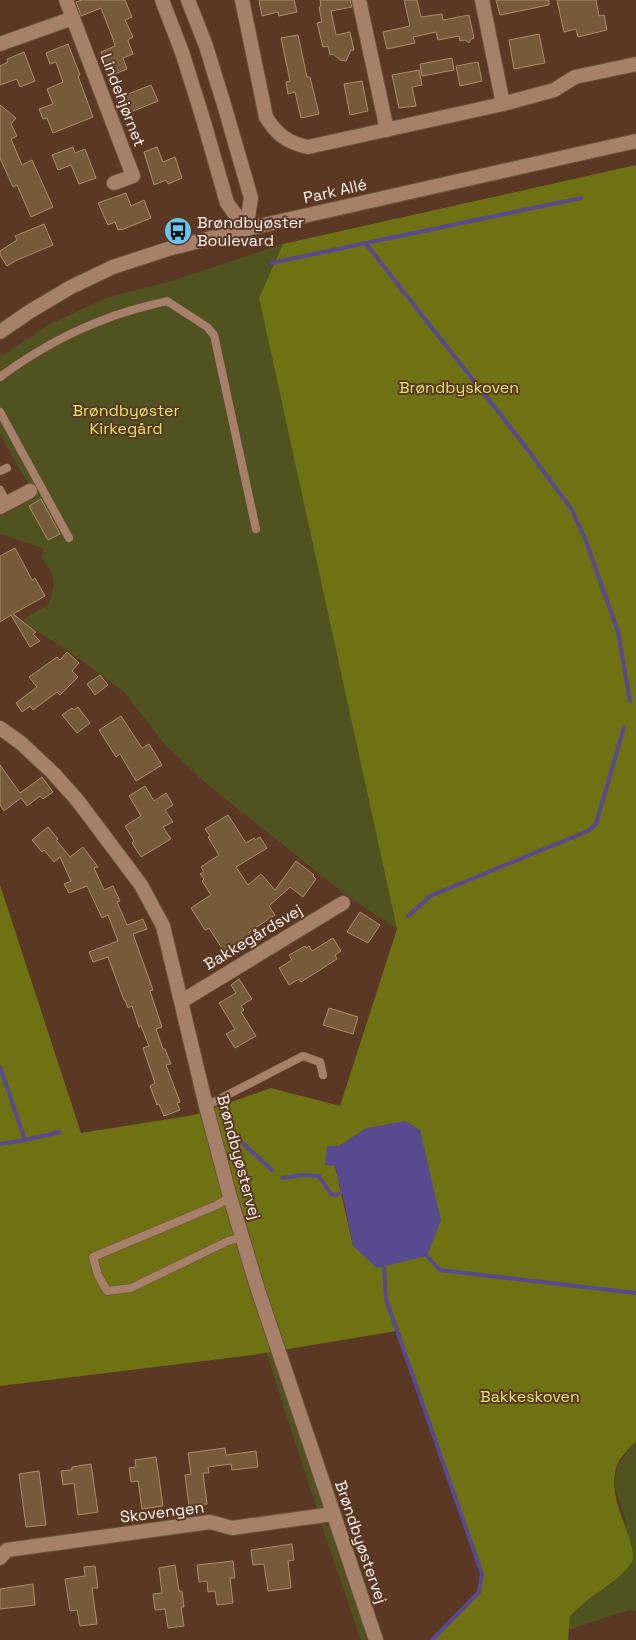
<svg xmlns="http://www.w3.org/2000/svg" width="636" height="1640" viewBox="0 0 636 1640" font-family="'Space Grotesk',sans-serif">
	<rect width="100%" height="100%" fill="#5b3823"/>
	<!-- green -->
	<g fill="#50521f">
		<path d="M283,244L259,298L397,929L342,892L202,780L163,742L124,692L67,650L26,624L23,619L48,605C56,583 57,576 41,558L44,549L0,534V517L36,497L0,434V357L48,325L106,298L168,282Z"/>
		<path d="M231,1245L239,1247L323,1503L318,1512Z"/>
		<path d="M636,1441V1611L629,1610L569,1630V1616L593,1596L614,1582L626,1521L614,1484L618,1464Z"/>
		<path d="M321,1523L330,1527L368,1637L365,1640H361Z"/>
	</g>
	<!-- forest -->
	<path fill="#6f7213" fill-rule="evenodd" d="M636,165V1441C630,1448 620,1457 617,1465C605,1499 636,1538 633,1560C625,1575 606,1587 593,1596C585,1602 577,1609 570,1616L568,1640H432L479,1592L482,1574L397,1331L253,1355L0,1386V885L81,1133L194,1115L271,1088L340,1106L397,929L259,298L283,244ZM367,1128L353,1246L335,1166L339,1146Z"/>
	<!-- water -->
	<path fill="#594a8f" d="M405,1121L420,1130L441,1220L427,1256L377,1268L353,1246L343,1195H337L336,1193L341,1191L335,1166L325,1165L327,1146H339L367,1128Z"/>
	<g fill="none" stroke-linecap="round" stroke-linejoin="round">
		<!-- stream -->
		<g stroke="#594a8f" stroke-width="4">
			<path d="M366,244L522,442L572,510L586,541L618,632L630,701"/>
			<path d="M271,263L581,198"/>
			<path d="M408,916L430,896L588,831L596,824L624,727"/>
			<path d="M0,1067L25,1140"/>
			<path d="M226,1128L272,1170"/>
			<path d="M0,1144L25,1140L60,1132"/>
			<path d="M282,1178L303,1175L319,1176L331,1194L337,1195"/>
			<path d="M427,1256L440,1270L636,1293"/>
			<path d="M384,1267L386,1299L482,1574L479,1592L432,1640"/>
		</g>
	</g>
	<!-- building -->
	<g fill="#765b3a" stroke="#aa8d6b">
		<path d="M82,0H125L132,17L125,20L133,37L129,39L128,41L133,54L123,58L127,69L110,76L101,52L115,46L113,39L101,8L81,16L76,2Z"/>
		<path d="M259,0H294L297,12L279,16L278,12L262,16Z"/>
		<path d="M320,0H350L352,7L331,11L336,35L350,32L354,50H351L346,61L340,60L333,54L330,55L328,46L323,47L317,23L322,22L319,7L321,6Z"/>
		<path d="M404,0H417L421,17L442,14L443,20L469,15L474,38L471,39L469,43L465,40L460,41L459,36L438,40L436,32L413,37L415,43L387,49L383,32L410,26Z"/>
		<path d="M496,0H549V5L500,15Z"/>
		<path d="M557,0H596L599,16L604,15L607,30L578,37L576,29L564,32Z"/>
		<path d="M539,34L545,63L514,69L509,40Z"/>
		<path d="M298,35L307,77H310L319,114L301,118L295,92L288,94L286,82L290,81L281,38Z"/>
		<path d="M68,44L80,75L78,76L93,117L53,133L47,118L43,119L39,109L53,104L47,89L63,82L56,62L50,64L46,53Z"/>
		<path d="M24,52L35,81L20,87L17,79L0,85V66L8,62L7,59Z"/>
		<path d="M452,58L454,70L422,76L420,64Z"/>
		<path d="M478,62L482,81L460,86L456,66Z"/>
		<path d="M419,70L422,85L412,87L416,106L399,108L392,75Z"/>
		<path d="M362,81L368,111L350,115L344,84Z"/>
		<path d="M151,85L158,101L126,114L120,97Z"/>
		<path d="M0,105L16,118L11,124L17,136L11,139L22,165L32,160L53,207L31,217L17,185L13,187L0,158Z"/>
		<path d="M73,147L75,153L85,149L96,178L79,184L71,165L58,170L52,155Z"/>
		<path d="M157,147L163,162L175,157L182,178L168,184L166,180L154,185L144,152Z"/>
		<path d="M126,193L131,206L144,200L151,218L121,230V229L118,230L115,222L108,225L98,203Z"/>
		<path d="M44,224L53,245L17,260L7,266L0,255V251L17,240L15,236Z"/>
		<path d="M41,499L60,534L48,540L29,506Z"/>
		<path d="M15,548L32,580L35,578L45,596L13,614L36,632L33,634L40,641L30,647L11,615L0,622V556Z"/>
		<path d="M67,652L79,663L72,671L78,677L60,695L57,692L33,710L30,706L22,712L16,703L37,687L29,677L57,657L60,660Z"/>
		<path d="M100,675L108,685L95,695L87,684Z"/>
		<path d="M78,707L90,723L77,733L62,715L72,708L74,710Z"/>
		<path d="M121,716L142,748L149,744L162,765L136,781L120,754L116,757L99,730Z"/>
		<path d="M0,765L20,793L42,777L53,792L43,799L40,796L27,806L21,798L4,811L0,805Z"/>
		<path d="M145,786L154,801L166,793L173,805L165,810L173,822L163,827L171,839L141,857L132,843L134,841L125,826L141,816L129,796Z"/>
		<path d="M228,815L246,843L254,838L255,840L260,837L267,848L236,867L248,885L261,874L275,890L296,861L314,875L313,876L316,879L303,897L290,887L269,906L275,915L249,932L252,938L225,953L209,928L205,930L191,908L211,895L202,881L204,879L200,874L204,872L201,867L219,855L208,837L210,836L205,829Z"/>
		<path d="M48,827L58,839L56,840L70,857L83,847L98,867L94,868L104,890L113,886L120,901L117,902L127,925L143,919L147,929L133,934L153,990L150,991L162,1027L156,1029L163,1049H165L171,1064L166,1065L180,1102L177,1103L180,1110L164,1116L159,1104L157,1105L150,1086L155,1083L143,1048L149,1046L141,1026L139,1027L132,1006L128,1008L125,1000H124L108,957L93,962L89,952L118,941L108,915L102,918L87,886L69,893L64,884L71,881L60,857L54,862L44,850L42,852L32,840Z"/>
		<path d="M360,912L380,925L368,943L347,932Z"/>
		<path d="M333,938L341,951L335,955L337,959L301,982L299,979L289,985L279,968L292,960L289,955L305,946L306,948L309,946L312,951Z"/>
		<path d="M239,979L252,999L241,1006L244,1010L241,1012L256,1036L235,1048L226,1034L235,1029L219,1003L236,993L231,985Z"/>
		<path d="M329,1008L358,1017L353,1034L323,1025Z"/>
		<path d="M225,1448L226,1455L256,1451L258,1467L232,1470L231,1464L208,1467L209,1473H203L207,1504L189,1506L185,1475L191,1474L188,1453Z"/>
		<path d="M156,1457L163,1506L142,1509L138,1481L131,1482L129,1468L136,1467L135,1460Z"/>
		<path d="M91,1464L98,1512L78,1515L74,1483L63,1485L61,1471L72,1470V1467Z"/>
		<path d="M39,1471L46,1525L26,1527L19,1474Z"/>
		<path d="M292,1544L294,1560L288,1561L291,1588L268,1591L264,1564L253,1565L251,1550Z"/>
		<path d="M233,1561L235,1578H230L233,1603L217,1605L215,1591L208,1592L207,1581L199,1582L197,1565Z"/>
		<path d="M175,1565L179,1591H182L184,1607H181L184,1626L168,1628L165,1609L155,1610L153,1594L162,1593L159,1568Z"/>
		<path d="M95,1566L98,1588H92L97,1624L80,1626L77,1610L70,1611L65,1579L85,1576L84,1567Z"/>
		<path d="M33,1584L35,1605L0,1609V1589Z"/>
	</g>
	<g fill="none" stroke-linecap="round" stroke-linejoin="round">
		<!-- service casing -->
		<g stroke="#6c5240" stroke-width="9">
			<g id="service">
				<path d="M0,377C34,352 71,331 111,317C129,310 148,306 167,301L207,327L214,335L256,529"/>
				<path d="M0,412L69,538"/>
				<path d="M0,471L7,468"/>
				<path d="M0,490L7,503"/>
				<path d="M206,1106L303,1056L320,1062L323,1075"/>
				<path d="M230,1197L217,1205L93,1257L98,1275L107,1291L131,1288L228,1241L243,1237"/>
			</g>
		</g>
		<!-- minor casing -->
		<g stroke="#6c5240" stroke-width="16">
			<g id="minor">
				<path d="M66,0L133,176L114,183"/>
				<path d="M242,0L266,117C276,134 288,143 308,147L503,104L554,90L575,77L636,64"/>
				<path d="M359,0L387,130"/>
				<path d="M482,0L503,104"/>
				<path d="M0,44L73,18"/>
				<path d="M0,507L30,491"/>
				<path d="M182,1001L343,903"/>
				<path d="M0,1558L7,1550L210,1522L232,1528L333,1514"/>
			</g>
		</g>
		<!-- tertiary casing -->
		<g stroke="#6c5240" stroke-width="16">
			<g id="tertiary">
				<path d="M162,0L182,52L203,119L227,203L246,229"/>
				<path d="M188,0L206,46L225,108L251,198L246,229"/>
				<path d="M0,332L29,312L71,287L113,267L168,249L246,229L636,141"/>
				<path d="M0,728L21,743L53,773L78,801L141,885L163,926L206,1106L230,1197L258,1290L376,1640"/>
			</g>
		</g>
		<!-- service -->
		<use href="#service" stroke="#a78069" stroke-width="8"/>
		<!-- minor -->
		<use href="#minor" stroke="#a78069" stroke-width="14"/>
		<!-- tertiary -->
		<use href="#tertiary" stroke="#a78069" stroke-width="14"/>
	</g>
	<!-- icons -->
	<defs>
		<g id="bus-disc" transform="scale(1.4375)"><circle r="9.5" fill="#68c4f0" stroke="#5b3823"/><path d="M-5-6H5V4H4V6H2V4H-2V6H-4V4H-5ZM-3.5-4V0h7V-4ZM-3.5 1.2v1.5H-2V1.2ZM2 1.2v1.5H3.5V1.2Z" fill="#111"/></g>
	</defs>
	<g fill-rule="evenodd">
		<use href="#bus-disc" x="178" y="231"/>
	</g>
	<g text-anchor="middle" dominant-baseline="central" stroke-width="4" stroke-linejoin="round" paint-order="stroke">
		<!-- street labels -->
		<g font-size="16" fill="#fcf3ee" stroke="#5b3823">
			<text transform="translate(123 100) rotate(69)">Lindehjørnet</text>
			<text transform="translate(335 191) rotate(-13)">Park Allé</text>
			<text transform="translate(253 937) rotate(-31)">Bakkegårdsvej</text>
			<text transform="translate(239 1157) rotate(75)">Brøndbyøstervej</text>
			<text transform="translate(162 1512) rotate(-7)">Skovengen</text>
			<text transform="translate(361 1542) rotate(71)">Brøndbyøstervej</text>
		</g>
		<!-- poi labels -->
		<g font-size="16" fill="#fcf3ee" stroke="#5b3823" text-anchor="start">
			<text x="197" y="222">Brøndbyøster<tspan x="197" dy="18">Boulevard</tspan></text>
		</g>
		<!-- park labels -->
		<g font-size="16" fill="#dde36e" stroke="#5b3823">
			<text x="459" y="387">Brøndbyskoven</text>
			<text x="126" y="410">Brøndbyøster<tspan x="126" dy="18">Kirkegård</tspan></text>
			<text x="530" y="1396">Bakkeskoven</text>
		</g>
	</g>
</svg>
